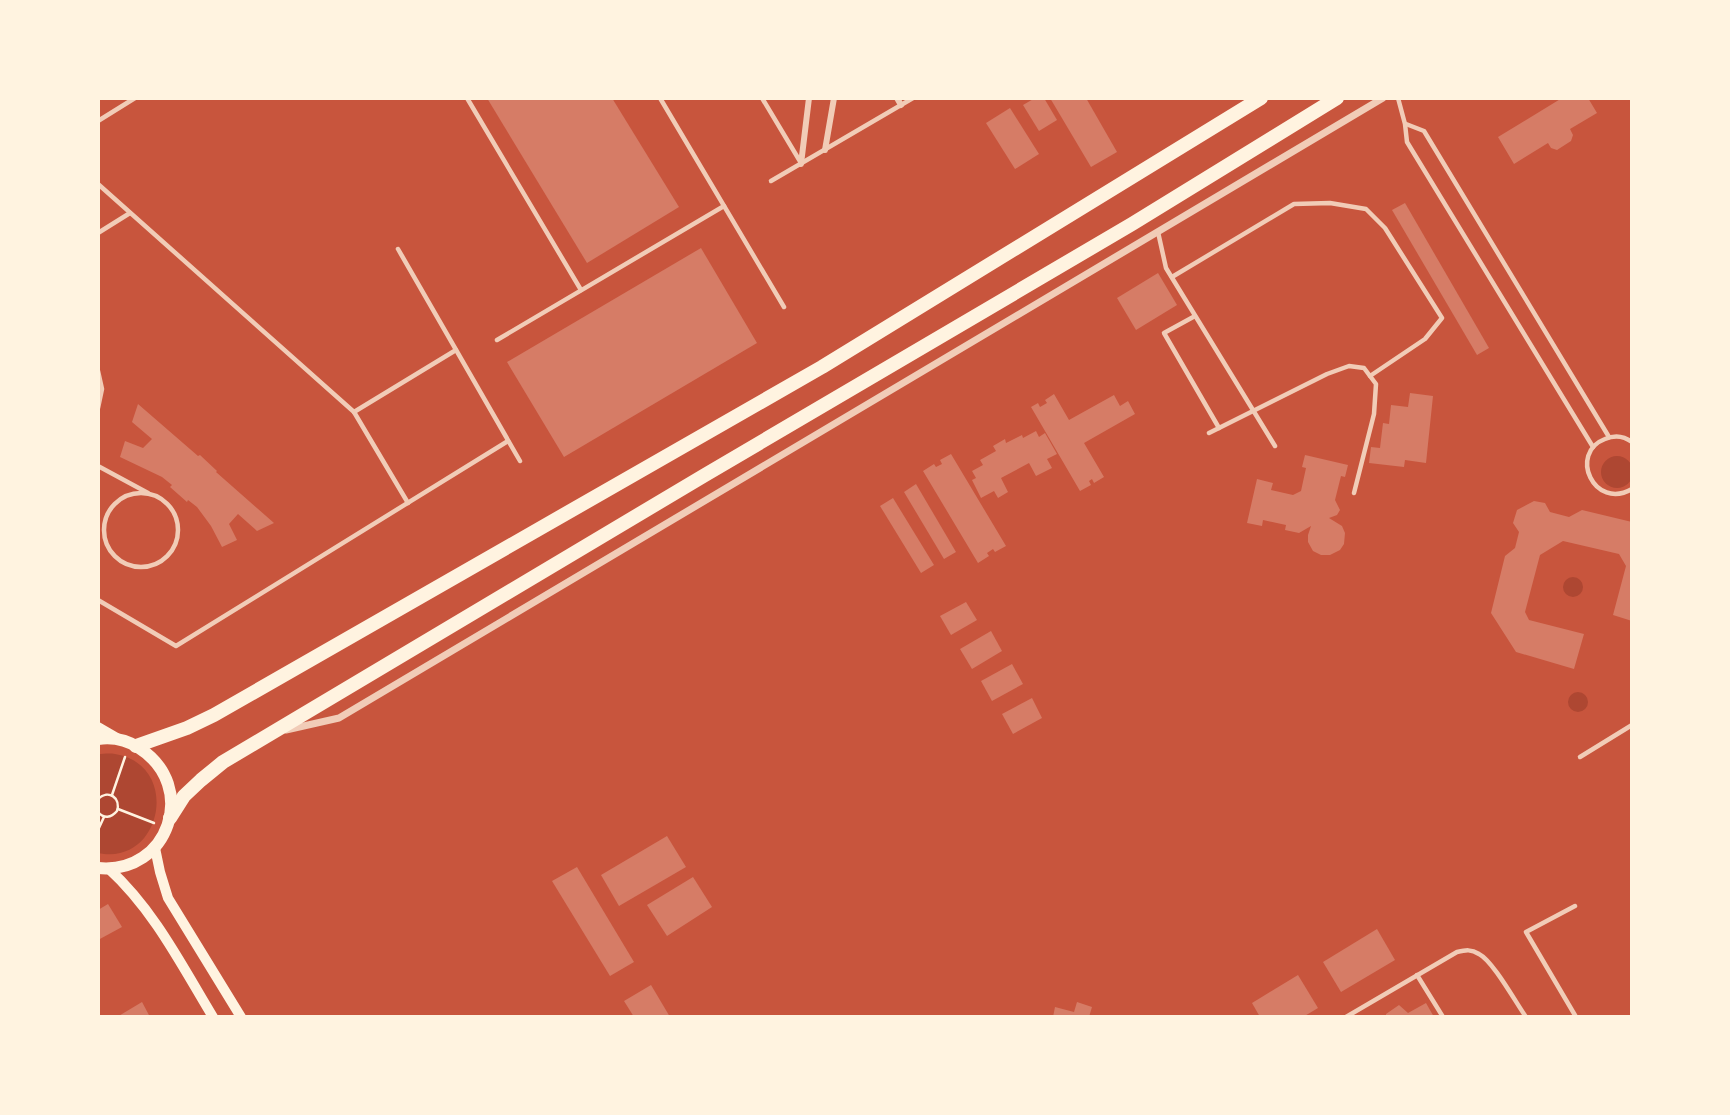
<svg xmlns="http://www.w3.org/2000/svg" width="1730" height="1115" viewBox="0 0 1730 1115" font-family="'Noto Serif',serif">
	<rect width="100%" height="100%" fill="#c8553d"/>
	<!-- green -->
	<g fill="#ae4732">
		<circle cx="1617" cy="472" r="16"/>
		<circle cx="1573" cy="587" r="10"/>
		<circle cx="1578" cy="702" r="10"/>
		<path d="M98,754C103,754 109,753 115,754C182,765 162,867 98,853Z"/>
	</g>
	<!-- building -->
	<g fill="#d67c66">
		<path d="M487,98H612L679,207L587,263Z"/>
		<path d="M1035,98H1044L1057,120L1039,131L1023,105Z"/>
		<path d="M1050,98H1086L1117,152L1091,167Z"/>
		<path d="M1562,98H1588L1597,113L1570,129L1573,135L1571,141L1557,150L1551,148L1548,143L1514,164L1498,137Z"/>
		<path d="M1010,108L1039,154L1015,169L986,123Z"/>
		<path d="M1405,203L1489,348L1477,355L1392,210Z"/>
		<path d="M701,248L757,343L564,457L507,362Z"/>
		<path d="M1158,273L1177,305L1136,330L1117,298Z"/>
		<path d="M1410,393L1433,396L1426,463L1405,460L1404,467L1369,463L1371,447L1380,448L1383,423L1389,424L1391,405L1408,407Z"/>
		<path d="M1054,394L1069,420L1114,395L1120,406L1128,401L1135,414L1084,443L1104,477L1094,483L1092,479L1089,481L1091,485L1080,491L1031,407L1038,403L1040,407L1047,403L1045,400Z"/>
		<path d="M138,404L198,456L200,455L217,471L216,472L274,523L257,531L238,514L229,524L237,540L222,547L211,526L197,507L188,500L187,502L170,487L172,485L162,477L120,457L125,441L143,448L152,439L132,422Z"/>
		<path d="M1036,431L1039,437L1045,433L1057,454L1047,459L1052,468L1036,476L1029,463L1001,478L1008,492L998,498L994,491L981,498L972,480L976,478L972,471L983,465L980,460L996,451L993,446L1005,439L1006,443L1022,435L1023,438Z"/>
		<path d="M951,454L1006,546L995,552L993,549L987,553L989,556L978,563L923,471L934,464L936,467L942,464L940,460Z"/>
		<path d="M1305,455L1348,465L1345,477L1341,476L1335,500L1340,510L1337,515L1329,518L1342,526L1345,533L1344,544L1340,550L1330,555H1321L1313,551L1308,542V535L1311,526L1299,533L1285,530L1286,525L1263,520L1262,526L1247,523L1257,479L1273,483L1271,490L1293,495L1301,491L1306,468L1302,467Z"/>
		<path d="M916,484L956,552L944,559L904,492Z"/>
		<path d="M893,498L934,565L921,573L880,506Z"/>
		<path d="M1534,501L1545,503L1550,512L1569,517L1582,510L1632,522V621L1613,615L1626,566L1619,554L1563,541L1540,555L1525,612L1529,620L1584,634L1574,669L1516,652L1491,613L1505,556L1515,548L1519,532L1513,523L1517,510Z"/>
		<path d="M966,602L977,620L951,635L940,616Z"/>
		<path d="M991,631L1002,651L972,669L960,649Z"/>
		<path d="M1012,664L1023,684L992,701L981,681Z"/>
		<path d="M1032,698L1042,718L1013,734L1002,714Z"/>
		<path d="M667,836L686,867L619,906L601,875Z"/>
		<path d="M577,867L634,962L610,976L552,881Z"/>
		<path d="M693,877L712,907L667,936L647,905Z"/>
		<path d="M108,904L122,927L98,940V910Z"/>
		<path d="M1377,929L1395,960L1341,992L1323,962Z"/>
		<path d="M1298,975L1318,1008L1303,1017H1260L1252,1003Z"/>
		<path d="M651,985L670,1017H634L624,1001Z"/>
		<path d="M142,1002L150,1017H117Z"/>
		<path d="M1077,1002L1092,1007L1089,1017H1053L1055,1007L1074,1012Z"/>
		<path d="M1426,1003L1434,1017H1386V1014L1399,1005L1408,1013Z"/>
	</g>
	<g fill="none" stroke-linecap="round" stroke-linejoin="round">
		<!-- path -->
		<g stroke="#fff3e0" stroke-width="2.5">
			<path d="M112,795L125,757"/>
			<path d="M98,799C109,789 121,798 117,811C111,818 104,819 98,812"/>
			<path d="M118,809L154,823"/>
			<path d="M98,830L104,817"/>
		</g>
		<!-- service -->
		<g stroke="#f1ccb7" stroke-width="4.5">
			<path d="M467,98L581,290"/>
			<path d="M660,98L784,307"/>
			<path d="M762,98L801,163"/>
			<path d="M1398,98L1405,124L1407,142L1593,447"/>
			<path d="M98,121L135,98"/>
			<path d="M1406,124L1424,131L1609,437"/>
			<path d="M771,181L913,98"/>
			<path d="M98,184L354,412L408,503"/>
			<path d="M1158,232L1166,268L1275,446"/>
			<path d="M98,233L130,213"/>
			<path d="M398,249L520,461"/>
			<path d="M1172,277L1294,204L1330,203L1366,209L1385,228L1442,318L1425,339L1370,376"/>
			<path d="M1195,316L1164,333L1219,428"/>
			<path d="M497,340L724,206"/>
			<path d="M98,371L102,389L98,408"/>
			<path d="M354,412L456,350"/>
			<path d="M1209,433L1327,374L1349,366L1364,368L1376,384L1374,414L1354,493"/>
			<path d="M1632,442C1624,436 1614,435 1605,439C1568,453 1594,511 1632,489"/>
			<path d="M98,466L148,493"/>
			<circle cx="141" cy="530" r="37"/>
			<path d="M98,600L176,646L508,441"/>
			<path d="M1580,757L1632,725"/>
			<path d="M1575,906L1526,932L1576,1017"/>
			<path d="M1417,975L1443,1017"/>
			<path d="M1346,1017L1457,952C1466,950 1471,949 1479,954C1493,961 1516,1003 1526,1017"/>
		</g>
		<!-- pedestrian -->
		<g stroke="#f1ccb7" stroke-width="6">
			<path d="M897,98L901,105"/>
			<path d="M825,150L834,98"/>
			<path d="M801,164L809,98"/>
		</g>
		<!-- minor -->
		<path stroke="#f1ccb7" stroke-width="7" d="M286,730L339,718L1383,98"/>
		<!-- secondary -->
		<g stroke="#fff3e0" stroke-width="10">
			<path d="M98,727L117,738"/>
			<path d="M155,848L160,872L168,898L241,1017"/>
			<path d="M109,869C154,910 182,966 213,1017"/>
		</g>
		<!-- primary -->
		<path stroke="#fff3e0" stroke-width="12" d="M98,739C112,737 127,740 139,748C199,786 169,875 98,868"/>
		<!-- trunk -->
		<g stroke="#fff3e0" stroke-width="14">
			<path d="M136,746L187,728L214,715L822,367L1261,98"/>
			<path d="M170,818L184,796L201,780L223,762L705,475L1132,224L1337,98"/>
		</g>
	</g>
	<!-- border -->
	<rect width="1730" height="1115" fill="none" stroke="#fff3e0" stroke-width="200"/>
</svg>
